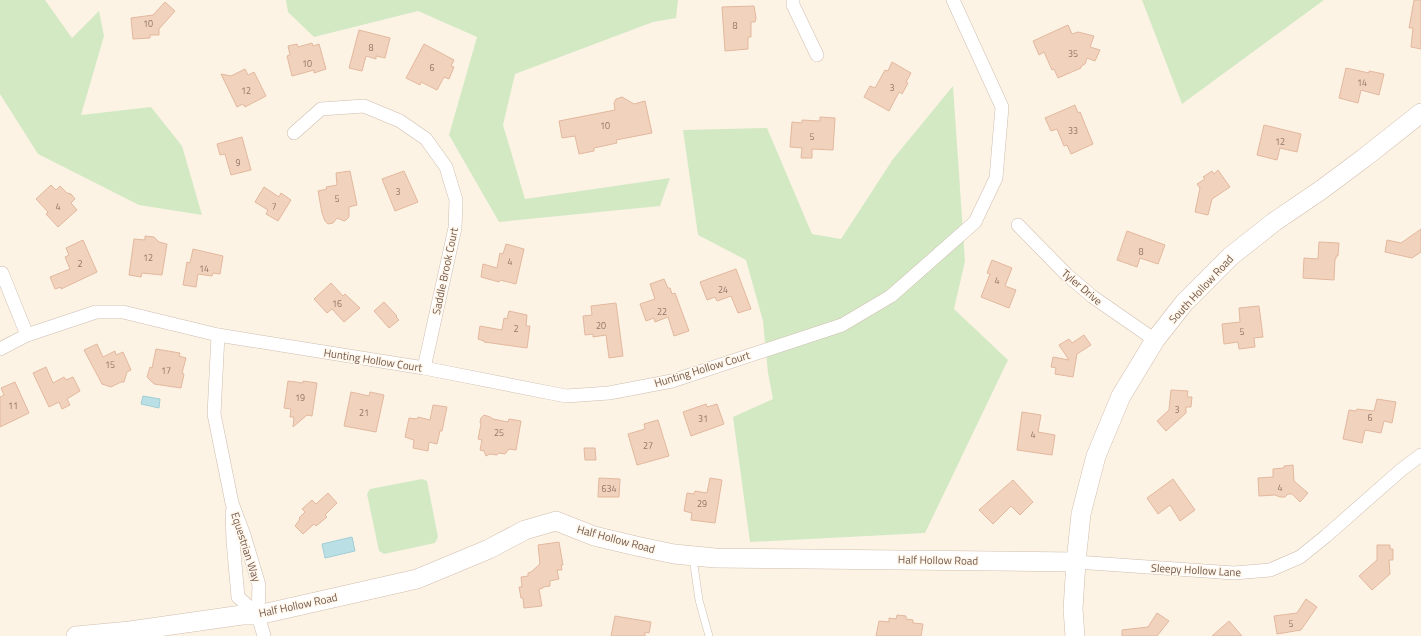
<svg xmlns="http://www.w3.org/2000/svg" width="1421" height="636" viewBox="0 0 1421 636" font-family="'Titillium Web',sans-serif">
	<rect width="100%" height="100%" fill="#fcf3e5"/>
	<!-- green -->
	<g fill="#d3e9c4">
		<path d="M0,0H45L72,38L99,11L104,36L81,115L151,107L182,146L202,215L139,205L38,154L0,94Z"/>
		<path d="M286,0H678L676,18L653,22L515,74L503,125L525,199L670,178L660,206L499,222L449,135L477,37L418,11L314,37L288,12Z"/>
		<path d="M1142,0H1324L1182,104Z"/>
		<path d="M953,86L965,261L954,309L1008,360L925,533L750,542L733,417L773,399L768,373L763,321L746,260L698,235L683,130L767,128L812,234L841,239L893,159Z"/>
		<path d="M422,479L427,481L438,537L435,543L384,554L379,551L367,494L370,489Z"/>
	</g>
	<!-- water -->
	<g fill="#badfe5" stroke="#a0ced7">
		<path d="M143,396L160,399L159,408L141,404Z"/>
		<path d="M352,537L355,551L325,558L322,544Z"/>
	</g>
	<!-- building -->
	<g fill="#f1d2bd" stroke="#e3b89e">
		<path d="M1414,0H1421V49L1411,47L1413,28H1409Z"/>
		<path d="M165,2L175,11L159,29V35H150V38L133,39L131,18L153,15Z"/>
		<path d="M754,6L756,18L755,22H751V37H748V49L725,51L722,7Z"/>
		<path d="M1068,25L1072,34L1078,32L1094,36L1090,47L1100,50L1095,61L1087,58L1085,64L1081,66V68L1058,78L1054,69L1052,70L1044,52L1039,55L1033,41Z"/>
		<path d="M359,30L390,38L385,58L376,56V59L366,56L362,71L349,68Z"/>
		<path d="M312,43L313,46L319,44L326,69L314,73V70L292,76L287,56L290,55L288,46L297,44L298,47Z"/>
		<path d="M424,44L454,60L451,66L454,67L449,79L444,77L437,90L421,82L420,85L406,78Z"/>
		<path d="M892,62L911,73L906,82L908,83L902,94L899,92L889,111L864,97L870,86L875,88L885,70L888,71Z"/>
		<path d="M1346,68L1369,73V71L1384,74L1379,95L1361,90L1358,103L1339,98Z"/>
		<path d="M245,69L248,75L254,72L266,96L245,107L243,104L237,107L221,74L231,76Z"/>
		<path d="M622,97L634,104L645,101L652,133L616,140L617,143L594,148V151L579,154L575,136L562,138L559,121L615,110L614,103L616,99Z"/>
		<path d="M1075,105L1078,113L1080,112L1093,144L1071,154L1067,145L1064,146L1057,129L1051,131L1045,118Z"/>
		<path d="M820,117L835,118L833,150L812,149V158H801L802,148L790,147L792,122L802,123V120L820,121Z"/>
		<path d="M1264,125L1301,134L1297,152L1280,148L1277,160L1257,155Z"/>
		<path d="M242,137L251,170L231,175L225,154L220,155L217,144Z"/>
		<path d="M1218,170L1230,187L1212,199L1208,215L1195,212L1200,188L1197,184L1205,179L1203,177L1212,171L1214,174Z"/>
		<path d="M350,171L357,205L349,207V217L346,220L344,221L337,218L333,223L328,224L325,221L322,213L318,191L327,189L326,187L337,185L336,173Z"/>
		<path d="M404,171L418,202L395,211L382,179Z"/>
		<path d="M51,185L56,190L60,186L67,193L71,194L75,199L71,203L77,210L58,227L46,214L48,212L36,199Z"/>
		<path d="M264,187L279,197L281,193L291,200L278,221L266,214L268,210L255,202Z"/>
		<path d="M1421,229V252L1412,258L1385,252L1387,240L1401,243Z"/>
		<path d="M1127,231L1165,245L1158,264L1140,258L1137,267L1117,260Z"/>
		<path d="M145,236L154,237L159,242L167,244L162,275L142,273L141,277L129,275L134,239L145,240Z"/>
		<path d="M83,240L97,272L61,289V287L55,289L50,277L70,269L65,257L69,255L66,248Z"/>
		<path d="M1319,242L1339,243L1338,256H1336V259H1335L1334,280L1303,278L1304,258L1318,259Z"/>
		<path d="M506,244L524,249L516,284L500,280L499,282L481,277L483,264L497,268L500,253L503,254Z"/>
		<path d="M193,249L223,256L220,274L213,273L212,276L198,274L196,287L183,285L187,262L190,263Z"/>
		<path d="M992,260L1012,268L1005,286L1016,290L1009,308L981,297L990,274L987,273Z"/>
		<path d="M736,269L751,309L738,313L731,296L717,301L715,297L707,300L700,282Z"/>
		<path d="M664,279L668,288H670L672,294L675,293L689,331L674,336L668,317L655,322L654,318L646,321L640,304L655,299L650,284Z"/>
		<path d="M331,283L343,296L345,294L360,308L344,322L332,309L327,313L314,299Z"/>
		<path d="M384,302L397,316L396,317L399,320L389,328L374,311Z"/>
		<path d="M616,303L623,356L609,358L606,335L593,337V334L585,335L583,316L592,315L591,306Z"/>
		<path d="M1259,306L1263,337L1254,338L1255,347L1239,349L1238,342L1224,344L1222,324L1240,322L1239,308Z"/>
		<path d="M509,311L527,315L526,326H530L527,348L484,342V341L478,339L480,326L502,330L504,318L507,319Z"/>
		<path d="M1084,335L1091,345L1077,354L1073,377L1055,374L1056,368L1051,367L1053,357L1069,360L1059,345L1069,339L1072,343Z"/>
		<path d="M97,344L103,357L115,351L116,355L123,352L131,370L127,372L124,382H121L111,387L102,384L84,350Z"/>
		<path d="M156,349L180,353L179,356L186,358L182,373L184,374L181,388L154,384L147,377L150,367L152,368Z"/>
		<path d="M46,367L53,383L64,377L66,380L73,377L80,391L67,399L70,405L62,409L59,402L49,407L33,373Z"/>
		<path d="M288,381L303,383V381L317,383L312,416L307,415L293,427L294,417H290L291,409L284,408Z"/>
		<path d="M15,382L29,413L0,427V397L4,395L1,388Z"/>
		<path d="M1171,390L1188,391L1187,397H1192L1191,407H1186V413L1166,431L1157,421L1169,410Z"/>
		<path d="M351,392L369,396L370,392L384,395L376,432L344,426Z"/>
		<path d="M1377,399L1396,402L1392,423L1384,421L1381,433L1365,430L1362,443L1343,439L1349,410L1356,411L1357,409L1374,411Z"/>
		<path d="M706,404L707,407L717,404L724,424L691,436L683,412Z"/>
		<path d="M433,405L447,407L442,431H440L437,444L429,442L428,451L413,448L414,440L405,437L409,418L417,419L418,417L430,420Z"/>
		<path d="M1022,412L1041,415L1038,432L1055,435L1052,455L1017,450Z"/>
		<path d="M484,415L490,417L493,419L508,422L509,419L521,421L516,450L509,449L505,454L499,453L497,455L490,454L486,456L484,451L480,450L482,440L478,439L481,424L480,422L481,418Z"/>
		<path d="M658,420L669,456L637,465L628,434L645,429L644,424Z"/>
		<path d="M584,448H595L596,460H585Z"/>
		<path d="M1293,465L1294,481L1308,493L1300,502L1292,494H1288L1285,497H1280L1275,495L1259,496L1258,478L1273,477V469L1284,468V466Z"/>
		<path d="M599,478L620,479L619,497H598Z"/>
		<path d="M710,478L722,480L715,523L691,520L692,513L684,511L687,493L694,494L695,491L707,493Z"/>
		<path d="M1173,479L1195,510L1180,521L1170,505L1158,514L1147,498Z"/>
		<path d="M1013,480L1033,502L1020,515L1011,506L993,524L979,510Z"/>
		<path d="M328,493L337,503L325,515L327,517L316,526L314,524L303,534L295,526L300,519L299,518L305,512L302,509L312,500L316,504Z"/>
		<path d="M559,542L563,565H561L562,570H557L559,579L550,581V586L543,587V588L539,589L542,606L524,608L523,598H521L519,587H522L521,577L528,576V573L531,572L540,564L538,545Z"/>
		<path d="M1377,545H1390V549H1393V560H1389L1390,574L1372,590L1359,576L1377,560Z"/>
		<path d="M1306,599L1317,607L1301,630L1277,634L1274,616L1297,613Z"/>
		<path d="M1157,613L1169,621L1157,636H1122V630L1148,627Z"/>
		<path d="M897,615L906,616V619L913,620V623L923,624L921,636H876L879,621L889,622V618L896,619Z"/>
		<path d="M615,616L651,622L649,633L645,632V636H611Z"/>
		<path d="M1229,621L1242,636H1212Z"/>
	</g>
	<g fill="none" stroke-linecap="round" stroke-linejoin="round">
		<!-- lane casing -->
		<g stroke="#cfbdaf" stroke-width="8">
			<path id="lane" d="M693,558L699,600L709,636"/>
		</g>
		<!-- street casing -->
		<g stroke="#cfbdaf" stroke-width="14">
			<g id="street">
				<path d="M793,0V5L817,55"/>
				<path d="M294,133L321,109L364,106L400,121L426,139L446,167L456,200L455,228L424,368"/>
				<path d="M1018,225L1067,275L1093,297L1155,340"/>
				<path d="M2,273L27,335"/>
				<path d="M218,335L214,414L232,503L244,535L259,585L258,615L264,636"/>
				<path d="M0,349L27,335L96,312H123L218,335L424,368L566,396L609,393L672,381L842,325L891,296L975,222L996,178L1002,107L953,0"/>
				<path d="M232,512L233,541L238,597L258,615"/>
				<path d="M1076,562L1234,573L1270,570L1300,557L1326,536L1401,470L1421,455"/>
			</g>
		</g>
		<!-- secondary casing -->
		<g stroke="#d2bdac" stroke-width="20">
			<g id="secondary">
				<path d="M76,636L130,631L242,615H258L417,579L489,549L525,530L556,521L594,536L636,546L674,554L715,558L1076,562"/>
				<path d="M1075,636L1073,609L1076,562L1081,514L1096,456L1121,396L1155,340L1184,303L1231,256L1274,222L1321,190L1364,158L1421,113"/>
			</g>
		</g>
		<!-- lane -->
		<use href="#lane" stroke="#fff" stroke-width="7"/>
		<!-- street -->
		<use href="#street" stroke="#fff" stroke-width="13"/>
		<!-- secondary -->
		<use href="#secondary" stroke="#fff" stroke-width="19"/>
	</g>
	<g text-anchor="middle" dominant-baseline="central" stroke-width="3" stroke-linejoin="round" paint-order="stroke">
		<!-- number labels -->
		<g font-size="9" fill="#937768">
			<text x="148" y="23">10</text>
			<text x="735" y="25">8</text>
			<text x="371" y="47">8</text>
			<text x="1073" y="53">35</text>
			<text x="307" y="63">10</text>
			<text x="432" y="67">6</text>
			<text x="1362" y="82">14</text>
			<text x="892" y="87">3</text>
			<text x="246" y="90">12</text>
			<text x="605" y="125">10</text>
			<text x="1073" y="130">33</text>
			<text x="812" y="136">5</text>
			<text x="1280" y="141">12</text>
			<text x="238" y="162">9</text>
			<text x="398" y="191">3</text>
			<text x="337" y="198">5</text>
			<text x="58" y="206">4</text>
			<text x="274" y="206">7</text>
			<text x="1141" y="251">8</text>
			<text x="148" y="257">12</text>
			<text x="510" y="261">4</text>
			<text x="80" y="263">2</text>
			<text x="204" y="268">14</text>
			<text x="997" y="280">4</text>
			<text x="723" y="289">24</text>
			<text x="337" y="303">16</text>
			<text x="662" y="311">22</text>
			<text x="601" y="325">20</text>
			<text x="516" y="328">2</text>
			<text x="1242" y="331">5</text>
			<text x="110" y="364">15</text>
			<text x="166" y="370">17</text>
			<text x="300" y="397">19</text>
			<text x="13" y="405">11</text>
			<text x="1177" y="409">3</text>
			<text x="364" y="412">21</text>
			<text x="1370" y="417">6</text>
			<text x="703" y="418">31</text>
			<text x="499" y="432">25</text>
			<text x="1033" y="434">4</text>
			<text x="648" y="445">27</text>
			<text x="1280" y="487">4</text>
			<text x="609" y="488">634</text>
			<text x="702" y="503">29</text>
			<text x="1291" y="623">5</text>
		</g>
		<!-- street labels -->
		<g font-size="11" fill="#74594b" stroke="#fff7eb">
			<text transform="translate(445 271) rotate(-78)">Saddle Brook Court</text>
			<text transform="translate(1082 287) rotate(40)">Tyler Drive</text>
			<text transform="translate(1201 289) rotate(-47)">South Hollow Road</text>
			<text transform="translate(373 360) rotate(9)">Hunting Hollow Court</text>
			<text transform="translate(702 369) rotate(-17)">Hunting Hollow Court</text>
			<text transform="translate(616 539) rotate(15)">Half Hollow Road</text>
			<text transform="translate(246 547) rotate(72)">Equestrian Way</text>
			<text transform="translate(938 560) rotate(1)">Half Hollow Road</text>
			<text transform="translate(1196 570) rotate(3)">Sleepy Hollow Lane</text>
			<text transform="translate(298 605) rotate(-12)">Half Hollow Road</text>
		</g>
	</g>
</svg>
